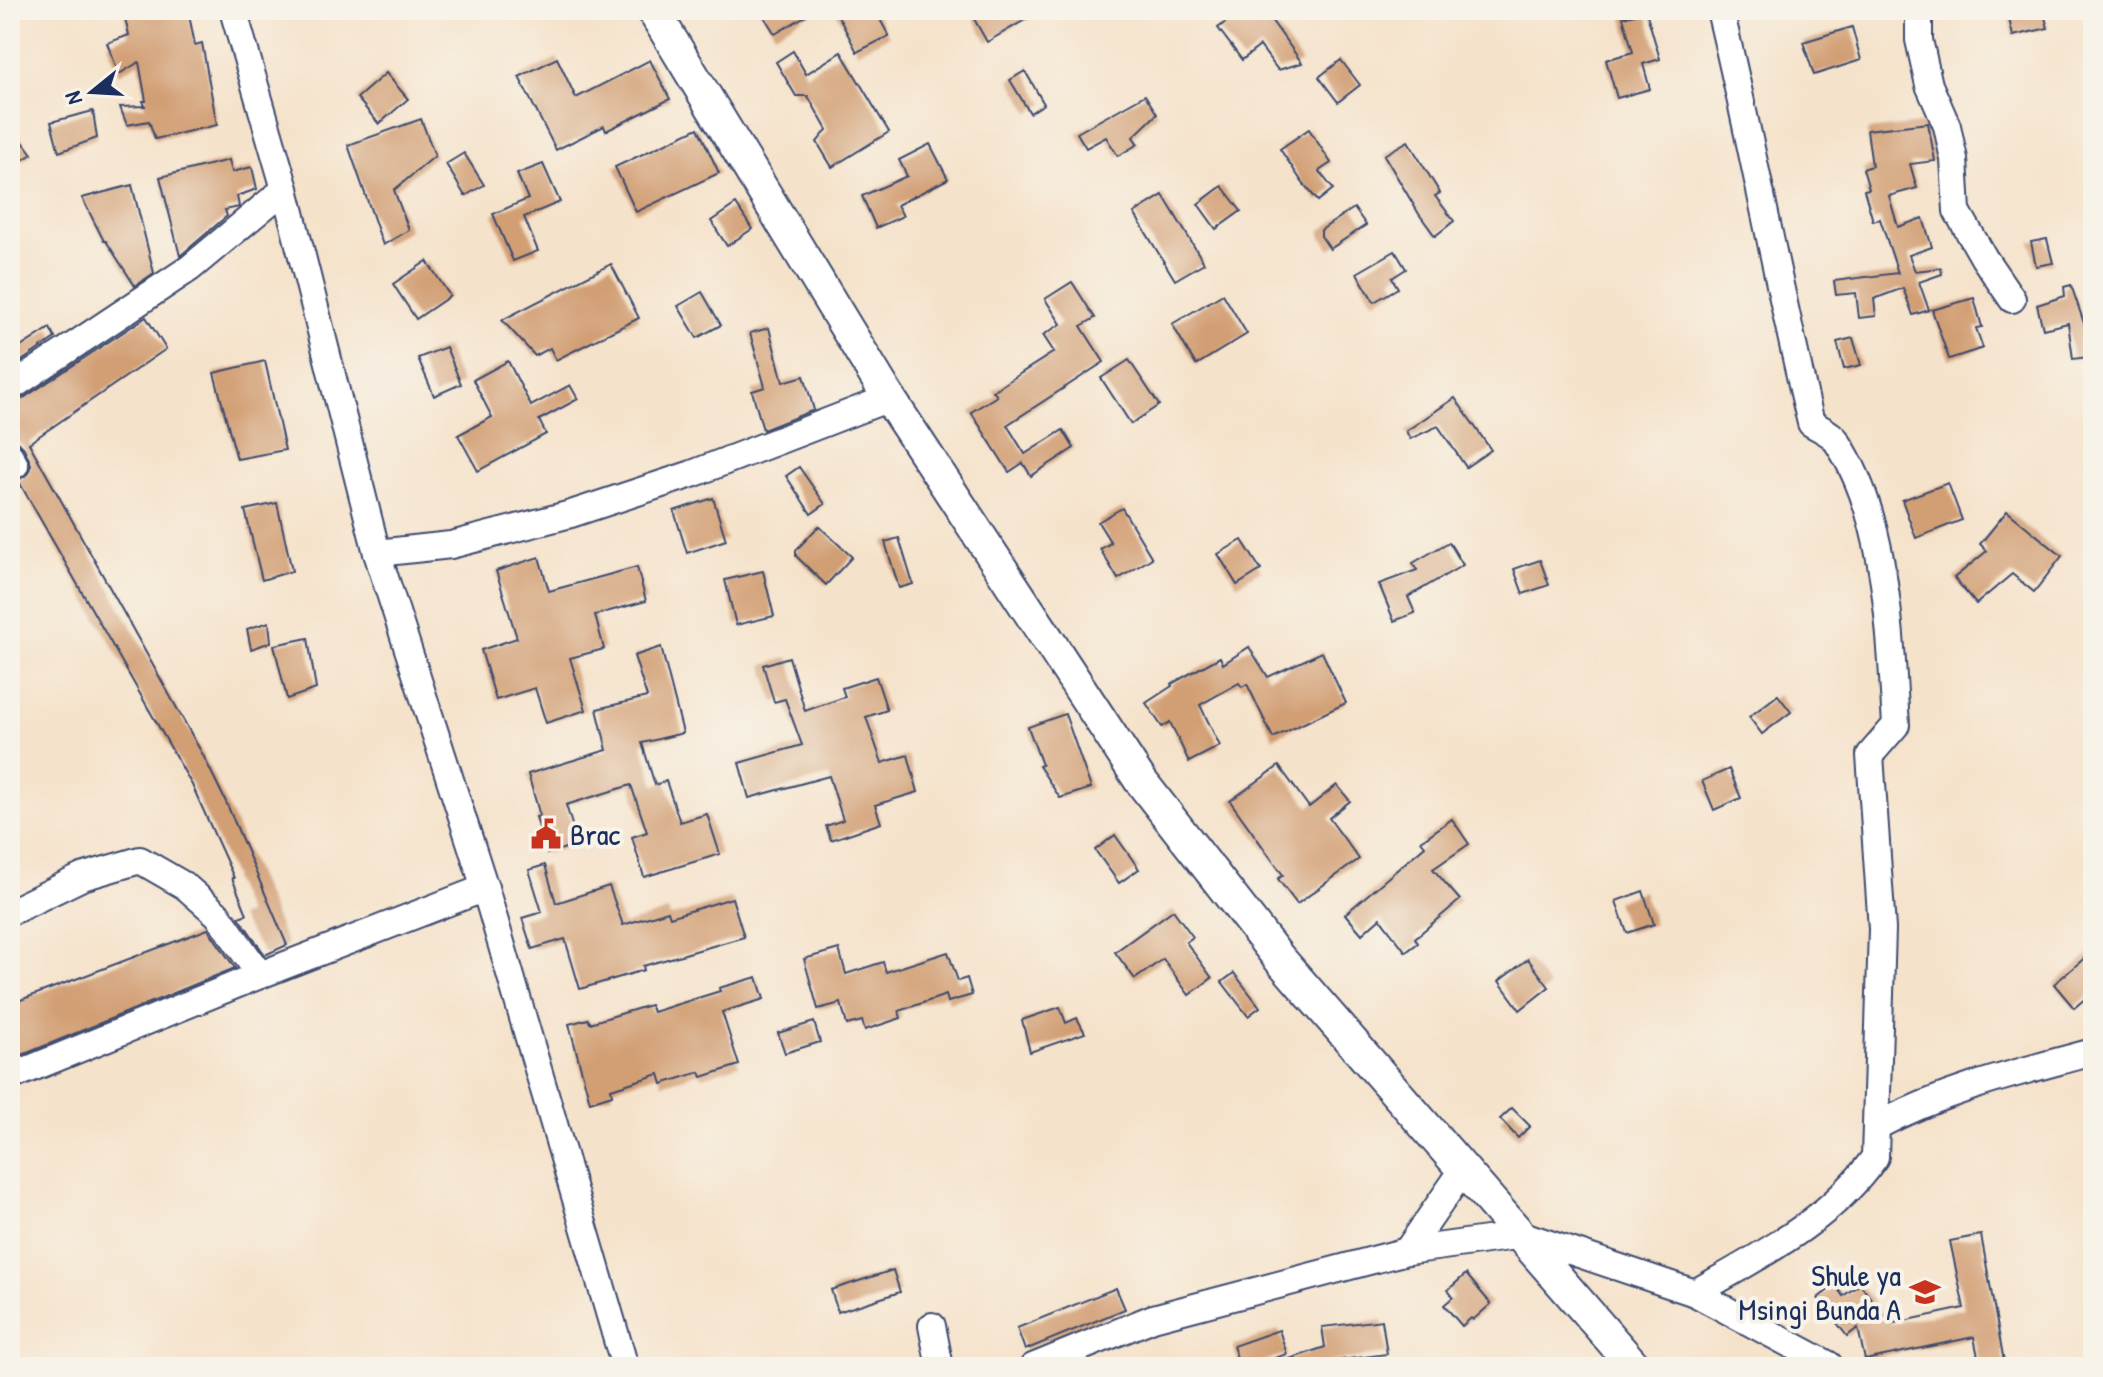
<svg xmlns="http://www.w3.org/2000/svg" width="2103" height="1377" viewBox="0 0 2103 1377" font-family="'Patrick Hand',sans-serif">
	<rect width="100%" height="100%" fill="#f7f3e8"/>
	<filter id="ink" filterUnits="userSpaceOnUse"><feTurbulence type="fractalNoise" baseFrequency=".0125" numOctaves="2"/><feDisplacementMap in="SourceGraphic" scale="16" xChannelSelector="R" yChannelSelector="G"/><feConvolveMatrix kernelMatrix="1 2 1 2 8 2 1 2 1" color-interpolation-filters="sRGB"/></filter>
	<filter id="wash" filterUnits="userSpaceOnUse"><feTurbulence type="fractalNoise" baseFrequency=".006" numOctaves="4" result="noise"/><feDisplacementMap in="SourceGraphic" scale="32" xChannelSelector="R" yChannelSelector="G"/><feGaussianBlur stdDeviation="1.8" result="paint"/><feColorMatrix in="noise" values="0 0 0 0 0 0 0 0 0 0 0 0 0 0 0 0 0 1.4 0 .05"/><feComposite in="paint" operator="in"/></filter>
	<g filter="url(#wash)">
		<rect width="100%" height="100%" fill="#f5e2ca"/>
		<g id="blocks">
			<!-- building -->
			<g fill="#d29f74">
				<path d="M123,10H188L195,45L202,43L217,125L155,139L149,121L127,125L120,107L145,106L143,101H146L139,62L119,74L107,43L129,35Z"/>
				<path d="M760,10H815L775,34Z"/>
				<path d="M835,10H875L889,36L857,52Z"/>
				<path d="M969,10H1042L987,42Z"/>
				<path d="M1242,10H1264L1302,63L1278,70L1260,46L1242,60L1218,28Z"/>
				<path d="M2007,10H2043L2048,28L2013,36Z"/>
				<path d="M1646,11L1660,59L1643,64L1650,89L1617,98L1606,60L1633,52L1623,17Z"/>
				<path d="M1852,27L1861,60L1814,75L1803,42Z"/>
				<path d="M793,51L806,74L841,52L889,132L832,167L817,142L827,130L808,96H796L776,62Z"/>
				<path d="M557,58L576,98L650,60L670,99L606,131L604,126L556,150L519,77Z"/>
				<path d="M1341,60L1360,85L1338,102L1319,77Z"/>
				<path d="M1025,71L1044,104L1030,113L1010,80Z"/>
				<path d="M386,73L408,99L379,124L357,98Z"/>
				<path d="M1145,95L1157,114L1133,137L1138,144L1118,156L1106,137L1086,148L1077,133Z"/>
				<path d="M93,111L97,138L59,152L51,122Z"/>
				<path d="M421,119L435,156L394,190L409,230L383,245L348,145Z"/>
				<path d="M1928,123L1935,161L1910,164L1917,188L1889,196L1898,227L1923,218L1932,247L1909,255L1915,271L1941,268L1942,274L1919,282L1929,310L1913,315L1903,288L1874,299L1876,316L1859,318L1856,293L1836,295L1834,281L1898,273L1880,219L1873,221L1864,190L1869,189L1863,169L1872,166L1867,130Z"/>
				<path d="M10,124L32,154L18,163L10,153Z"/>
				<path d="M698,128L719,173L636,212L615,167Z"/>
				<path d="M1309,129L1331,163L1319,171L1333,189L1318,201L1302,182L1280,149Z"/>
				<path d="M1408,141L1440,193L1435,196L1454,221L1435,236L1419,214L1384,155Z"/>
				<path d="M930,144L948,179L897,205L903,216L876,228L862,196L907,176L899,160Z"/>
				<path d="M464,153L484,185L465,196L446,164Z"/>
				<path d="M229,160L232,172L252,167L257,189L237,196L239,207L225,210L227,216L180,256L160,177Z"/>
				<path d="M543,164L560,202L524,217L538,251L513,261L493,214L528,199L517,174Z"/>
				<path d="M132,185L154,273L135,286L106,241H104L82,198Z"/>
				<path d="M1222,186L1241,211L1216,229L1198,204Z"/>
				<path d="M1163,195L1204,263L1175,280L1134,213Z"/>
				<path d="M736,204L752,229L727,246L711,221Z"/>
				<path d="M1354,208L1366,225L1330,249L1321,236V230Z"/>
				<path d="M2047,239L2053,263L2036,266L2031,242Z"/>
				<path d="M1395,251L1406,269L1392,278L1398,288L1374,302L1357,273Z"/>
				<path d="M427,261L450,296L416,319L393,284Z"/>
				<path d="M611,264L639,318L556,360L550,348L535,356L502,320Z"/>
				<path d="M1072,282L1095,318L1081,326L1104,362L1007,425L1025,454L1063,430L1074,448L1031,476L1023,463L1009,472L971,412L997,396L993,391L1054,352L1043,335L1061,324L1045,299Z"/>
				<path d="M2071,285L2086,329L2089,357L2073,359L2068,323L2043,329L2037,305L2065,296L2064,287Z"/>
				<path d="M702,292L721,325L697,338L678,306Z"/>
				<path d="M1223,294L1247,334L1196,365L1172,324Z"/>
				<path d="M1974,298L1982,327L1976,328L1983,348L1949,359L1932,310Z"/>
				<path d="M146,317L166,349L29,443L203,755L226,802L287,945L265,955L239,917L247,914L232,878H234L192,785L18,480L28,474L31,464L24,448L18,442L10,440V404L19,401Z"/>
				<path d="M50,328L55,338L10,369V354Z"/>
				<path d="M769,328L783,382L804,376L814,410L763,430L752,391L765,387L750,333Z"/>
				<path d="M1853,338L1861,365L1844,369L1837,342Z"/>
				<path d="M446,347L461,384L434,396L418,358Z"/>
				<path d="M1129,360L1159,405L1131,424L1101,378Z"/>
				<path d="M265,361L285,450L237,459L214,373Z"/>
				<path d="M508,361L531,406L570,385L578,399L539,420L546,434L478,471L458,435L492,417L473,380Z"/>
				<path d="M1455,398L1491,450L1466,467L1438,426L1410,439L1406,431Z"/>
				<path d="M799,467L825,504L811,514L786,476Z"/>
				<path d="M1948,483L1962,520L1916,538L1902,500Z"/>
				<path d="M713,498L726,540L687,553L674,511Z"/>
				<path d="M277,503L292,571L262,580L245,510Z"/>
				<path d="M1122,508L1152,558L1118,579L1100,549L1111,543L1098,522Z"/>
				<path d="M2007,511L2062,556L2034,592L2012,574L1976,604L1954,578L1987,551L1980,544Z"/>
				<path d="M819,526L852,557L826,585L796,556V550Z"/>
				<path d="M899,538L913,584L899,588L885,542Z"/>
				<path d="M1242,540L1261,570L1237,585L1218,554Z"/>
				<path d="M1449,542L1463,565L1408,597L1415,613L1394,621L1379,584L1417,570L1413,563Z"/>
				<path d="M539,557L549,591L637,567L646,601L595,615L604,649L570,658L586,710L546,723L535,688L496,700L481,650L517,638L496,571Z"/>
				<path d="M1540,560L1549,585L1523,594L1514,569Z"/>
				<path d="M763,571L774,616L736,625L725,580Z"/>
				<path d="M269,622L271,642L251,649L247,629Z"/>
				<path d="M308,638L316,689L287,699L274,645Z"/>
				<path d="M661,647L683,733L642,743L655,785L666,781L680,822L707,814L720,854L644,877L632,837L647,832L631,785L566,805L578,844L547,854L536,817L540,816L528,774L607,750L597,709L647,697L634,656Z"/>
				<path d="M1249,647L1268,677L1322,652L1346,703L1273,738L1247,684L1242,687L1239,683L1200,705L1220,746L1189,762L1170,722L1162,727L1146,703L1172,686L1171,684L1220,657L1223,664Z"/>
				<path d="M789,657L805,711L845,697L842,688L876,677L887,710L866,717L882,763L908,755L918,792L875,805L881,823L831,840L826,826L843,820L829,776L749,798L739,763L802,745L785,699L774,702L763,665Z"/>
				<path d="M1778,695L1791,712L1762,734L1749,717Z"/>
				<path d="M1065,714L1091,788L1060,798L1039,766L1042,765L1028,727Z"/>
				<path d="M1279,766L1309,807L1337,785L1350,801L1329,818L1359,859L1297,904L1278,879L1283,875L1230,801Z"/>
				<path d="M1729,769L1741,798L1714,810L1702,781Z"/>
				<path d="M1452,819L1469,844L1433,869L1460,900L1415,938L1418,943L1406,952L1380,918L1362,934L1345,914L1425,846L1421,841Z"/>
				<path d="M1115,835L1139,869L1119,883L1095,850Z"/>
				<path d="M545,865L556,903L609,886L623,925L668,911L670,917L732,898L744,937L643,966L644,970L580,989L565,939L532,949L522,918L542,912L529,870Z"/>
				<path d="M1643,891L1654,924L1627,933L1616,901Z"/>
				<path d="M1173,910L1193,937L1186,942L1212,978L1189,995L1163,959L1135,979L1115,952Z"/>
				<path d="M208,929L235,968L10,1060V1004Z"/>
				<path d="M839,949L846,974L883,962L886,972L948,952L958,981L967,978L972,995L948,1002L946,995L899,1011L901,1018L865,1030L862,1021L847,1025L841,1003L818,1009L804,959Z"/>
				<path d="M2093,951V992L2074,1008L2054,984Z"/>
				<path d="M1528,959L1549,987L1520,1010L1499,981Z"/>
				<path d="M1234,973L1260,1007L1248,1016L1222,982Z"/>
				<path d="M757,977L764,999L722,1012L739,1065L702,1077L700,1072L662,1084L659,1074L611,1089L612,1095L590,1102L569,1024L588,1019L590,1023L650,1005L653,1012L720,991L719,988Z"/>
				<path d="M1060,1007L1066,1023L1077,1018L1085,1033L1030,1052L1022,1020Z"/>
				<path d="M814,1022L820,1042L785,1053L778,1033Z"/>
				<path d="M1512,1108L1530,1126L1518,1138L1500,1119Z"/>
				<path d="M1981,1235L2005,1367H1980L1974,1337L1865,1360L1858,1328L1847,1336L1818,1298L1835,1285L1843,1296L1860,1284L1890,1324L1964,1308L1950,1241Z"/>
				<path d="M893,1270L900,1292L838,1312L831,1290Z"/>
				<path d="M1466,1274L1491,1304L1473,1320L1471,1318L1462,1326L1444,1305L1453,1297L1448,1290Z"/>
				<path d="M1116,1288L1125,1309L1025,1350L1017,1328Z"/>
				<path d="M1382,1320L1387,1354L1334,1361L1315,1367H1275V1364L1325,1347L1322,1327Z"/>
				<path d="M1279,1330L1287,1354L1247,1367H1240L1233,1346Z"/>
			</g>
		</g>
	</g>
	<g filter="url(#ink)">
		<use href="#blocks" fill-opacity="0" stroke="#3c4a6e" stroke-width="2"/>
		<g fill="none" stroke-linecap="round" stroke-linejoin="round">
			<!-- minor casing -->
			<g stroke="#3c4a6e" stroke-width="30">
				<g id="minor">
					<path d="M233,10L285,189L377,553L485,888L625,1367"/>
					<path d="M1919,10V40L1929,85L1947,126L1954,159L1957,211L1984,258L2012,299"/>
					<path d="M10,388L190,268L285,189"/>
					<path d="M10,456L15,465"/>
					<path d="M377,553L451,545L571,514L692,474L889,398"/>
					<path d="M10,912L82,877L140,860L185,886L218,915L260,975"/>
					<path d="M10,1077L260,975L485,888"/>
					<path d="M1877,1126C1945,1090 2019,1072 2093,1052"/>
					<path d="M1407,1251L1463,1170"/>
					<path d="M1695,1293L1829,1365"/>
					<path d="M932,1326L940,1367"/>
					<path d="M1033,1367L1153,1318L1407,1251L1523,1235L1695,1293C1761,1255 1830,1221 1875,1157L1882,929L1870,755L1896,725C1890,635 1888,517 1836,440C1831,433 1819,428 1811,423C1778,286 1753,147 1720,10"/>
				</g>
			</g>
			<!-- major casing -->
			<g stroke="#3c4a6e" stroke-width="36">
				<path id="major" d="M653,10L889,398L1140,780L1278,957L1635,1367"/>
			</g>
			<!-- minor -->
			<use href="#minor" stroke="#fff" stroke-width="26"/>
			<!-- major -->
			<use href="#major" stroke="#fff" stroke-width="32"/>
		</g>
	</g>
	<!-- icons -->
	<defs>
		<g id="civic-bare" transform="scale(2.4)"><path d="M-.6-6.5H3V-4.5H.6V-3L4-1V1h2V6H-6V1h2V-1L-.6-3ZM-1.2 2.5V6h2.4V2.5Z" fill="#c8321e" stroke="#f7f3e8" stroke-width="2.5" paint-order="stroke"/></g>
		<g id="school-bare" transform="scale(2.4)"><path d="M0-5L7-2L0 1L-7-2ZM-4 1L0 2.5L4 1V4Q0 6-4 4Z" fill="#c8321e" stroke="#f7f3e8" stroke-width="2.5" paint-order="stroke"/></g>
	</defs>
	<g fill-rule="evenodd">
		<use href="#civic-bare" x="546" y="834"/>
		<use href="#school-bare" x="1925" y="1292"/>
	</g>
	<g text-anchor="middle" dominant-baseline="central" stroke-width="8" stroke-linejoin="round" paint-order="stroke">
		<!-- poi labels -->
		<g font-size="30" fill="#1b2f5e" stroke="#f7f3e8" text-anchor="start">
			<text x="570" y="834">Brac</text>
			<text x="1901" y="1275" text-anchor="end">Shule ya<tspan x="1901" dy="34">Msingi Bunda A</tspan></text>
		</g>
	</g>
	<!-- margin -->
	<rect width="2103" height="1377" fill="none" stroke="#f7f3e8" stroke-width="40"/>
	<!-- north arrow -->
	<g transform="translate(92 92) rotate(252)" stroke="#f7f3e8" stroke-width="6" paint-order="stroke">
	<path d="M0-6L14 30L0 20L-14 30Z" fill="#1b2f5e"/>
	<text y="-12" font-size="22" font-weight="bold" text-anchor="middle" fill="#1b2f5e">N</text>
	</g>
</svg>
